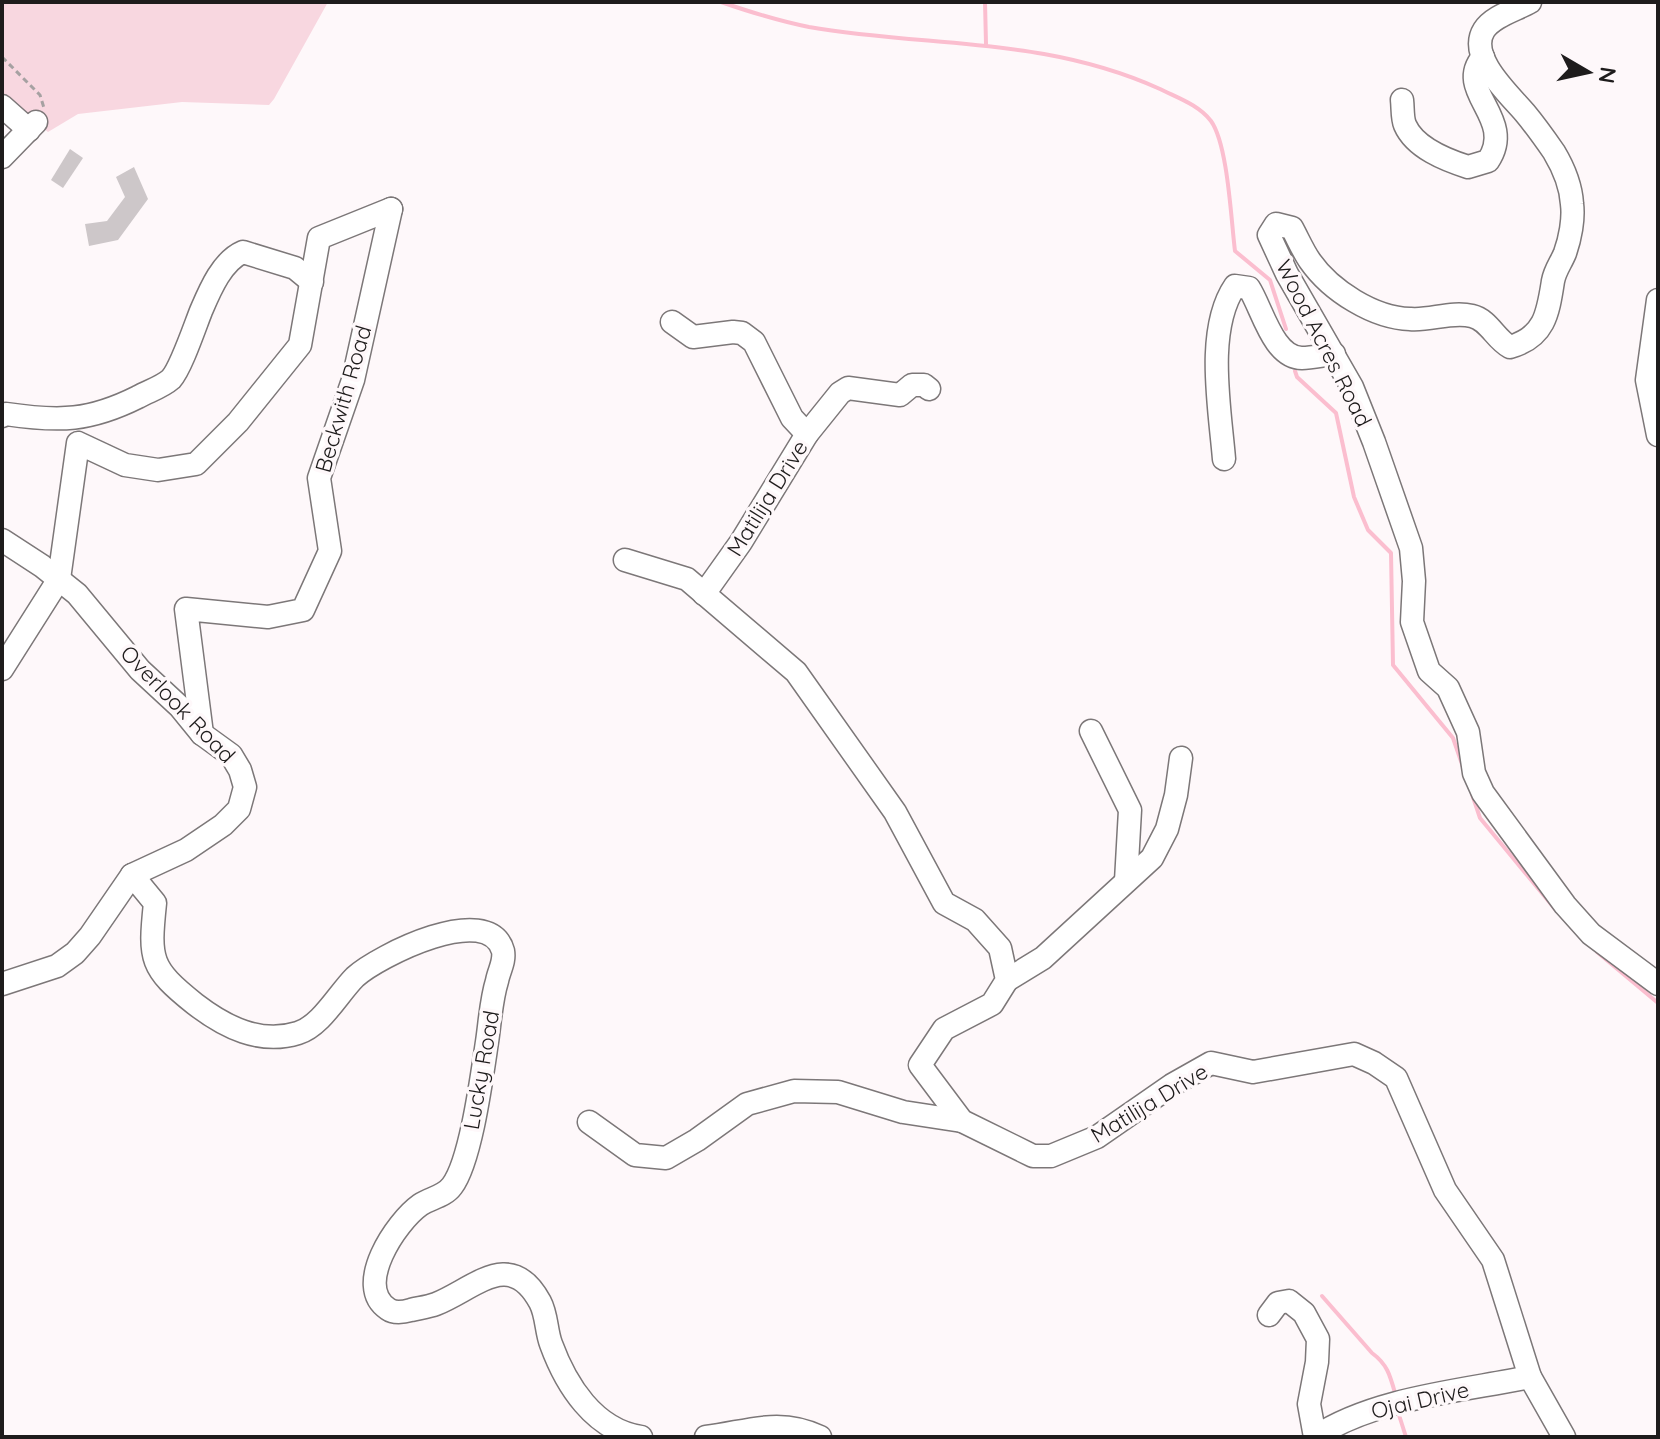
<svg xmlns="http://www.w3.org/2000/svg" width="1660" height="1439" viewBox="0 0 1660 1439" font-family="Quicksand,sans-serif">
	<rect width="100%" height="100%" fill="#fef8fa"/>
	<!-- green -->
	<path fill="#f8d7e0" d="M2,2H328L274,99L269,105L182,102L78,114L48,132L2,96Z"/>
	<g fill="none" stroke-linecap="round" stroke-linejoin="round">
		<!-- stream -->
		<g stroke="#fbbecf" stroke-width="4">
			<path d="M721,2C750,12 779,21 809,27C931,48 1043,36 1160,89C1178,98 1199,105 1211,121C1228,145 1231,220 1235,251L1270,280L1286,329"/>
			<path d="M985,2L986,44"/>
			<path d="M1295,371L1297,377L1336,413L1354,497L1368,530L1391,553L1393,665L1453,738L1463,767"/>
			<path d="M1472,794L1480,818L1555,909"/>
			<path d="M1597,952L1658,1003"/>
			<path d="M1322,1296L1372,1353C1387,1364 1390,1375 1395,1393"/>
			<path d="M1399,1415L1406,1437"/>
		</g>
	</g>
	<!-- building -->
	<g fill="#cdc7c9">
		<path d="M70,149L83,158L63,188L51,180Z"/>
		<path d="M134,167L148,199L118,240L89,246L85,224L107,221L125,197L116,177Z"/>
	</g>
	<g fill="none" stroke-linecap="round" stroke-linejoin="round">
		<!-- minor casing -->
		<g stroke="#7c7778" stroke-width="25">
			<g id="minor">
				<path d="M1530,2C1516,10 1493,16 1484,30C1467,57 1510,95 1525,113C1535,125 1545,139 1554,152C1563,167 1571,187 1572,204C1574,219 1570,239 1565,253C1561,263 1555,270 1553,281C1548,313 1545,337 1510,347C1495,339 1489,320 1472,316C1451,311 1430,321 1410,319C1374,318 1331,291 1310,261C1303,251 1298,239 1292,228L1276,224L1269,235L1287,274L1352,387L1374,442L1411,548L1414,581L1412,622L1429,671L1448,688L1468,732L1474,773L1483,793L1565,905L1591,934L1658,984"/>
				<path d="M1402,100C1403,108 1402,118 1405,125C1415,148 1446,160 1468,167L1488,161C1517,118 1453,91 1483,57"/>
				<path d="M2,106L29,130"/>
				<path d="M2,157L36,122"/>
				<path d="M1658,300L1647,380L1658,435"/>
				<path d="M672,322L693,337L733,332L742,333L754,342L792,418L807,434"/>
				<path d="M2,416L6,414C60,422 90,421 138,397C149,391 162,387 171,379C181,368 195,326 201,311C210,290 222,261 243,252L295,268L312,282"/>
				<path d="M1224,459C1220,409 1205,330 1235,286L1249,288C1262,308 1273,358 1302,358C1312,358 1324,355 1334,354"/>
				<path d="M2,540L42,566L77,594L140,670L180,707L202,734L231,755L240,770L245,787L239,809L223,825L186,850L132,875L90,936L75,953L57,966L2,984"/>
				<path d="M625,560L687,579L796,672L895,812L944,903L975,920L1000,948L1007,980L992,1004L944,1029L920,1065L962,1121L1033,1156H1051L1097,1137L1172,1085L1211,1063L1253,1072L1354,1054L1374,1063L1396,1078L1445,1190L1493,1260L1530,1377L1564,1437"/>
				<path d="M704,594L741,542L807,434L840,393L848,388L900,395L912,385H924L929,389"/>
				<path d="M2,669L59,579L78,443L125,465L158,470L196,464L238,422L300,345L319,238L391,209"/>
				<path d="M1091,731L1130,810L1126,881"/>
				<path d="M202,734L186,609L268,617L303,610L330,551L319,478L353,380L391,209"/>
				<path d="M132,875L155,903C149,960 150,968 195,1004C225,1027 260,1045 298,1033C321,1026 338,994 355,977C378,956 489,900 503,951C505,962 499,970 497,981C491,1000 490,1022 487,1042C482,1075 471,1161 452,1186C444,1197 430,1198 420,1205C396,1222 353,1286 388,1309C395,1314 404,1312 411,1310C419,1308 428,1307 436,1304C474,1289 510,1247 540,1302C547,1315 546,1331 551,1344C566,1385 594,1430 641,1437"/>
				<path d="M1007,980L1043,958L1152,858L1167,829L1176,795L1181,758"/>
				<path d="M589,1122L635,1155L666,1158L697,1140L747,1104L794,1091L838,1092L903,1112L962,1121"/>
				<path d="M1269,1315L1278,1303L1289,1301L1304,1313L1318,1339L1317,1362L1309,1404L1315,1437"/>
				<path d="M706,1437C748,1432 779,1417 820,1437"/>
				<path d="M1315,1437C1374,1398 1461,1391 1530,1377"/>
			</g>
		</g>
		<!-- path -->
		<path stroke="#a6a1a2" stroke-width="3" stroke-dasharray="6 4" stroke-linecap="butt" d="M2,57L40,95L44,108"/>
		<!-- minor -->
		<use href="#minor" stroke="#fff" stroke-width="22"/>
	</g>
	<g text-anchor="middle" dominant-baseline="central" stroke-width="7" stroke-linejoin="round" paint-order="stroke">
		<!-- street labels -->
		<g font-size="22" fill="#1e1c1c" stroke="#fef8fa">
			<text transform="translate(1324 343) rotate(63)">Wood Acres Road</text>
			<text transform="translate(343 399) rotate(-74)">Beckwith Road</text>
			<text transform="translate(767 498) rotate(-58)">Matilija Drive</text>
			<text transform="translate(178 704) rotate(46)">Overlook Road</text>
			<text transform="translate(481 1070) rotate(-80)">Lucky Road</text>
			<text transform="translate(1149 1103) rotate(-31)">Matilija Drive</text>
			<text transform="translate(1420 1400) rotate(-13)">Ojai Drive</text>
		</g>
	</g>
	<!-- border -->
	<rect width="1660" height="1439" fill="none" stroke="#1e1c1c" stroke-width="8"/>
	<!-- north arrow -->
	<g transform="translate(1588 72) rotate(99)" stroke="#fef8fa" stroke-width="6" paint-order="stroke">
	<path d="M0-6L14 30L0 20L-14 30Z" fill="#1e1c1c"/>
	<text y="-12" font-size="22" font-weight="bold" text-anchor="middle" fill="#1e1c1c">N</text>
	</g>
</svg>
